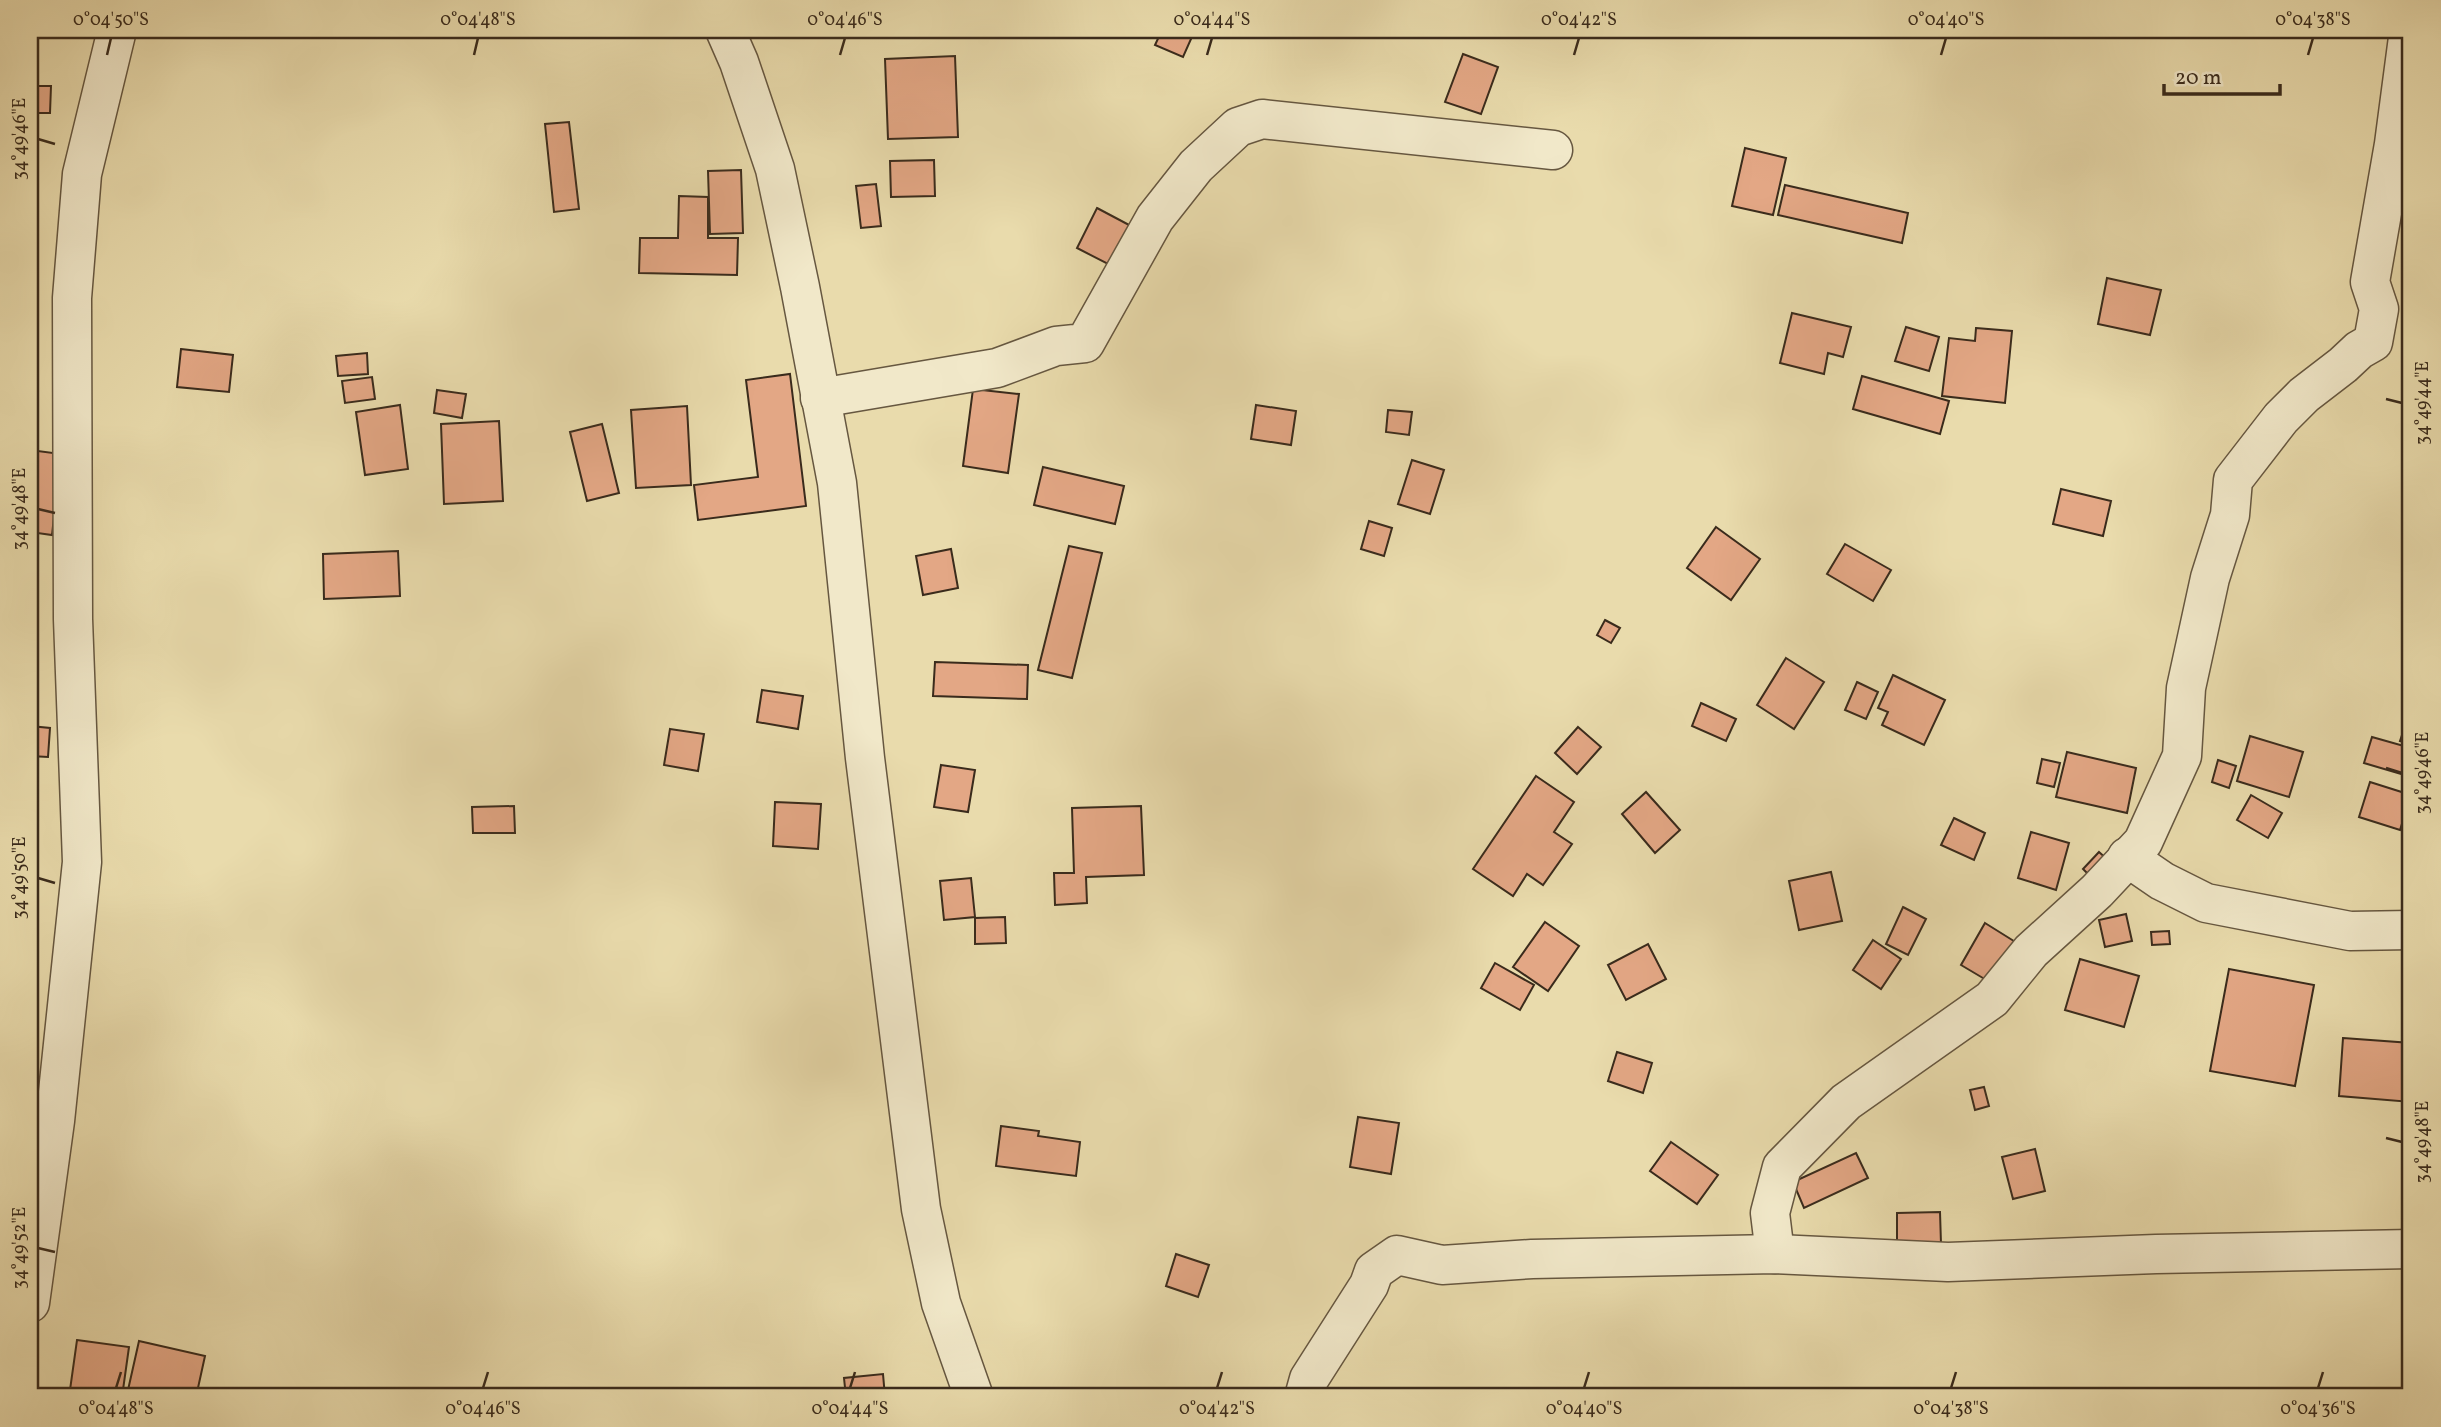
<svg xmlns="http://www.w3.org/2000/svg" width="2441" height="1427" viewBox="0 0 2441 1427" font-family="Vollkorn,serif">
	<rect width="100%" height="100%" fill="#e9dbac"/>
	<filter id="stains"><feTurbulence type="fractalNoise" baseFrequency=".00286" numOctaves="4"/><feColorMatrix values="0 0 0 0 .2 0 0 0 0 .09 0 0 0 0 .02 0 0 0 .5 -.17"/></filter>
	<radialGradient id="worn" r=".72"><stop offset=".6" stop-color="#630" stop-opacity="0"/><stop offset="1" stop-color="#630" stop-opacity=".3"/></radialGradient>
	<!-- building -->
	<g fill="#e3a785" stroke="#3a2b1c" stroke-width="2">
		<path d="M874,30H948V38L874,36Z"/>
		<path d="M1162,30H1195L1183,57L1155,45Z"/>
		<path d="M1463,54L1498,67L1481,114L1445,102Z"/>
		<path d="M955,56L958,137L888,139L885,59Z"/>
		<path d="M30,86H51L50,113H30Z"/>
		<path d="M569,122L579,209L554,212L545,124Z"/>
		<path d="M1745,148L1786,158L1773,215L1732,206Z"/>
		<path d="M934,160L935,196L891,197L890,161Z"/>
		<path d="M741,170L743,233L710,234L708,171Z"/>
		<path d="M876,184L881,226L861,228L856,186Z"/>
		<path d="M1785,185L1908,213L1902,243L1778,215Z"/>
		<path d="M679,196L708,197V238H738L737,275L639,273L640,238H678Z"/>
		<path d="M1097,208L1131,226L1110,265L1077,248Z"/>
		<path d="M2107,278L2161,290L2150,335L2098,324Z"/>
		<path d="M1792,313L1851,327L1843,357L1828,353L1824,374L1780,363Z"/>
		<path d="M1906,327L1939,337L1929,371L1895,361Z"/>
		<path d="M1976,328L2012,331L2005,403L1942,396L1949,338L1975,341Z"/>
		<path d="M181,349L233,355L229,392L177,387Z"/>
		<path d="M367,353L368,374L338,376L336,356Z"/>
		<path d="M790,374L806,506L698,520L694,485L758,477L746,380Z"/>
		<path d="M1862,376L1949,401L1940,434L1853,409Z"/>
		<path d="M372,377L375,399L345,403L342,381Z"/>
		<path d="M973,389L1019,394L1008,473L963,466Z"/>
		<path d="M437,390L466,394L462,418L434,413Z"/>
		<path d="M400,405L408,469L365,475L356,412Z"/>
		<path d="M1256,405L1296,411L1291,445L1251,439Z"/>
		<path d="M687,406L691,485L636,488L631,410Z"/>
		<path d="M1388,410L1412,412L1409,435L1386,432Z"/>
		<path d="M499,421L503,501L444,504L441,424Z"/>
		<path d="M602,424L619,493L587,501L570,432Z"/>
		<path d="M30,450L61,454L52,535L30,532Z"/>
		<path d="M1412,460L1444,470L1430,514L1398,504Z"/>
		<path d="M1043,467L1124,486L1115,524L1034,505Z"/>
		<path d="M2061,489L2111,501L2103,536L2053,524Z"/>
		<path d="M1369,521L1392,528L1384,556L1361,549Z"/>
		<path d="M1716,527L1760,559L1731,600L1687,568Z"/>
		<path d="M1845,544L1891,570L1873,601L1827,574Z"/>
		<path d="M1069,546L1102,553L1072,678L1038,670Z"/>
		<path d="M951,549L958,588L923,595L916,556Z"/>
		<path d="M398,551L400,596L324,599L323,554Z"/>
		<path d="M1605,620L1620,628L1611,643L1597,635Z"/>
		<path d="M1786,658L1824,682L1794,729L1757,705Z"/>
		<path d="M935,662L1028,665L1027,699L933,696Z"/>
		<path d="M1893,675L1945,700L1924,745L1882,725L1888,712L1878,708Z"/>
		<path d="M1857,682L1878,692L1866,719L1845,710Z"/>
		<path d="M762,690L803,696L798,729L757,722Z"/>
		<path d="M1701,703L1736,719L1726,741L1692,726Z"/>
		<path d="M2411,708V744L2400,741Z"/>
		<path d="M30,726L50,728L48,757L30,756Z"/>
		<path d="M1578,727L1601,747L1577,774L1555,753Z"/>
		<path d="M670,729L704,734L698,771L664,765Z"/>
		<path d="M2250,736L2303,752L2289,797L2237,781Z"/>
		<path d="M2372,737L2411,748V777L2364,763Z"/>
		<path d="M2067,752L2136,768L2127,813L2056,797Z"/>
		<path d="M2042,759L2060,763L2054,787L2037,783Z"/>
		<path d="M2218,760L2236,766L2229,788L2212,782Z"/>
		<path d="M941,765L975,770L968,812L934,807Z"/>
		<path d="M1536,776L1574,802L1554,832L1572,844L1543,885L1527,874L1513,896L1473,869Z"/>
		<path d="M2370,782L2411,795L2400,830L2359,817Z"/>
		<path d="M1646,792L1680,830L1655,853L1622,814Z"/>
		<path d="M2251,795L2282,813L2268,838L2237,820Z"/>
		<path d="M775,802L821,804L818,849L773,846Z"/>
		<path d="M514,806L515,833H473L472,807Z"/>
		<path d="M1141,806L1144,875L1086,877L1087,903L1055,905L1054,873H1074L1072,808Z"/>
		<path d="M1954,818L1985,833L1974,860L1941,845Z"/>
		<path d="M2031,832L2069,843L2056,890L2018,878Z"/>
		<path d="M2099,852L2108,860L2092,878L2083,869Z"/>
		<path d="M1831,872L1842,921L1799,930L1789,881Z"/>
		<path d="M971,878L975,917L944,920L940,881Z"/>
		<path d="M1903,907L1926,919L1908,955L1886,944Z"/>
		<path d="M2126,914L2132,941L2105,947L2099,920Z"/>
		<path d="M1005,917L1006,943L975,944V918Z"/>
		<path d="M1545,922L1579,946L1548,991L1513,967Z"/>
		<path d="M1985,923L2017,943L1993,984L1961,965Z"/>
		<path d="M2169,931L2170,944L2152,945L2151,932Z"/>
		<path d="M1873,940L1901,959L1881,989L1853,970Z"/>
		<path d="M1648,944L1666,979L1626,1000L1608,965Z"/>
		<path d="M2080,959L2139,976L2124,1027L2065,1010Z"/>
		<path d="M1495,963L1534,985L1520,1010L1481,988Z"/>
		<path d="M2229,969L2314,985L2295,1086L2210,1071Z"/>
		<path d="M2343,1038L2411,1043V1102L2339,1096Z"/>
		<path d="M1617,1052L1652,1063L1643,1093L1608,1081Z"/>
		<path d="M1984,1087L1989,1106L1975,1110L1970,1090Z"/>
		<path d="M1358,1117L1399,1123L1391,1174L1350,1167Z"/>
		<path d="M1001,1126L1039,1131L1038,1136L1080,1142L1076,1176L996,1166Z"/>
		<path d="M1671,1142L1718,1175L1697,1204L1650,1171Z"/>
		<path d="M2035,1149L2045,1191L2013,1199L2002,1157Z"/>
		<path d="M1856,1153L1868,1178L1804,1208L1793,1182Z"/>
		<path d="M1940,1212L1941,1244L1897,1246V1213Z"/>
		<path d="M1176,1254L1209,1265L1198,1297L1166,1286Z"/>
		<path d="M77,1340L129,1347L122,1397H69Z"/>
		<path d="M139,1341L205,1356L196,1397H157L128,1390Z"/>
		<path d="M883,1374L885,1397H846L844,1378Z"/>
	</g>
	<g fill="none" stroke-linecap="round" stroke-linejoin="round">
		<!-- street casing -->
		<g stroke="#665740" stroke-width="41">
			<g id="street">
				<path d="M725,30L739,62L775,169L800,287L837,483L865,758L921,1209L941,1303L974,1397"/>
				<path d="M820,398L997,368L1056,346L1085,343L1155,218L1196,166L1238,127L1262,119L1553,150"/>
				<path d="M2127,857L2162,881L2206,903L2350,931L2411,930"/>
				<path d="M1775,1254L1770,1213L1782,1167L1846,1102L1992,999L2031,951L2097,891L2143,842L2182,756L2186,688L2210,578L2230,515L2233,480L2281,418L2304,395L2343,365L2359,350L2373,342L2379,309L2370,282L2394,144L2409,30"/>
				<path d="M30,1303L55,1121L82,862L73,619L72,298L82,174L117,30"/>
				<path d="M1304,1397L1309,1379L1369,1285L1374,1271L1397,1255L1442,1265L1532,1259L1775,1254L1948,1262L2156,1254L2411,1249"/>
			</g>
		</g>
		<!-- street -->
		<use href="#street" stroke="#f1e8c9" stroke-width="38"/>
	</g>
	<!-- ticks -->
	<path fill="none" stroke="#3a2b1c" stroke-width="2.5" d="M107,55L111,38M474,55L478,38M840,55L845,38M1207,55L1212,38M1574,55L1579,38M1941,55L1946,38M2308,55L2313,38M38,139L55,144M2386,399L2402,403M38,509L55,513M2386,768L2402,773M38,878L55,883M2386,1138L2402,1142M38,1248L55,1252M116,1388L121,1372M483,1388L488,1372M850,1388L855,1372M1217,1388L1222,1372M1584,1388L1589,1372M1951,1388L1956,1372M2318,1388L2323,1372"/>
	<!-- margin -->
	<rect width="2441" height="1427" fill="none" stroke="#e9dbac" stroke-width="77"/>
	<!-- scale -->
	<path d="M2164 84v10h116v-10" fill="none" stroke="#3a2b1c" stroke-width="3.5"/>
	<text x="2175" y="84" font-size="21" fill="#3a2b1c" stroke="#f1e8c9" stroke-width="5" paint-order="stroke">20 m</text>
	<rect x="38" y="38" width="2364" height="1350" fill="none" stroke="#3a2b1c" stroke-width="2.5"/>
	<g font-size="18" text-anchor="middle" fill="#3a2b1c">
		<text x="111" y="25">0°04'50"S</text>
		<text x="478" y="25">0°04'48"S</text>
		<text x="845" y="25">0°04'46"S</text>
		<text x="1212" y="25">0°04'44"S</text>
		<text x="1579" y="25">0°04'42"S</text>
		<text x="1946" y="25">0°04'40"S</text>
		<text x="2313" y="25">0°04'38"S</text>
		<text transform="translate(19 139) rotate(-90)" y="6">34°49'46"E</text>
		<text transform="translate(2422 403) rotate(-90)" y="6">34°49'44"E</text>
		<text transform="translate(19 509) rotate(-90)" y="6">34°49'48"E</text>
		<text transform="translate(2422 773) rotate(-90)" y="6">34°49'46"E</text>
		<text transform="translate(19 878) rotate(-90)" y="6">34°49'50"E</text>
		<text transform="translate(2422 1142) rotate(-90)" y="6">34°49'48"E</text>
		<text transform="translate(19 1248) rotate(-90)" y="6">34°49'52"E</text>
		<text x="116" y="1414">0°04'48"S</text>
		<text x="483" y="1414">0°04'46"S</text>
		<text x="850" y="1414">0°04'44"S</text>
		<text x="1217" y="1414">0°04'42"S</text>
		<text x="1584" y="1414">0°04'40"S</text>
		<text x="1951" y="1414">0°04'38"S</text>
		<text x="2318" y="1414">0°04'36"S</text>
	</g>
	<rect width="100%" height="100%" filter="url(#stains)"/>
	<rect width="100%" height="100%" fill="url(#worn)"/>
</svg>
